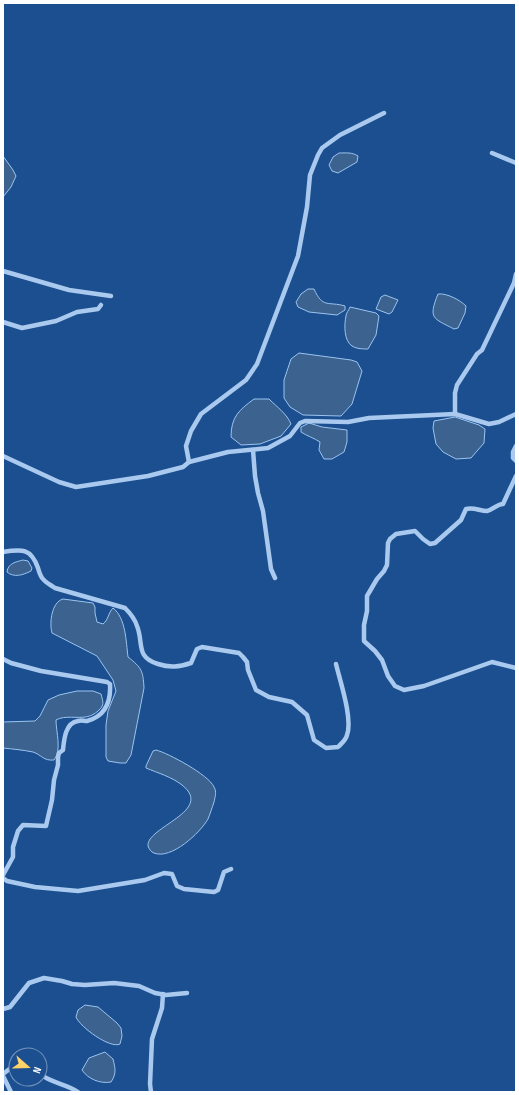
<svg xmlns="http://www.w3.org/2000/svg" width="519" height="1095" viewBox="0 0 519 1095" font-family="'Sofia Sans Condensed',sans-serif">
	<rect width="100%" height="100%" fill="#1b4f8f"/>
	<!-- water -->
	<g fill="#3c6290" stroke="#9cc4f0">
		<path d="M339,153C346,153 352,152 358,156L357,162L338,173L332,171L329,165L333,157Z"/>
		<path d="M3,156L13,170L16,176L11,187L3,197Z"/>
		<path d="M308,289H314C323,309 328,301 345,306V310L337,315L309,312L298,307L296,302L301,294Z"/>
		<path d="M438,294C447,293 460,300 466,306L465,313L458,328L454,329C433,318 428,319 438,294Z"/>
		<path d="M385,295L398,300L392,312L389,314L376,309L381,297Z"/>
		<path d="M350,307L376,313L379,316L376,335L368,349C363,349 357,349 352,346C344,341 344,325 346,316C346,313 349,310 350,307Z"/>
		<path d="M299,353L351,360L357,362L362,371L352,404L341,416L303,415L290,407L284,398V380L291,359Z"/>
		<path d="M254,399H269C277,407 287,414 291,424L281,436L260,444L241,445L231,437C231,417 239,410 254,399Z"/>
		<path d="M455,417L479,425L485,429L484,443L471,458L456,459L443,452L436,444L433,428L434,421Z"/>
		<path d="M309,423L322,427L347,430V442L344,452L332,459H324L319,450L320,442C314,438 307,436 301,432V427Z"/>
		<path d="M23,560L28,561L32,568L31,571C23,575 14,578 7,572C8,563 16,562 23,560Z"/>
		<path d="M63,599L93,603L95,607V613L97,622L103,624C109,619 108,613 113,608C126,618 126,642 128,657C142,668 143,671 144,688L131,755L126,763H120L108,761L106,757V725L108,711L116,691L113,680L97,656L52,633C49,622 52,602 63,599Z"/>
		<path d="M77,691H93L101,694C103,702 105,705 98,711C85,723 69,713 56,720C56,732 62,750 54,760C43,761 42,755 33,752C23,750 13,749 3,748V722L35,721L40,716L48,700L59,695Z"/>
		<path d="M156,750C168,753 209,775 214,787C217,792 215,797 214,802C212,808 210,814 208,819C200,833 171,860 154,853C151,852 149,849 148,846C146,827 215,811 182,785C172,777 158,773 146,768V766L153,751Z"/>
		<path d="M85,1005L98,1007L117,1023L121,1028L122,1036L120,1044C110,1049 80,1027 76,1017L78,1010Z"/>
		<path d="M105,1052L113,1059C115,1068 117,1073 111,1082C100,1084 88,1079 82,1070L89,1058Z"/>
	</g>
	<g fill="none" stroke-linecap="round" stroke-linejoin="round">
		<!-- minor -->
		<g stroke="#a9c9ee" stroke-width="4.5">
			<path d="M492,153L516,163"/>
			<path d="M3,271L69,290L111,296"/>
			<path d="M3,322L22,328L56,321L77,312L98,309L101,305"/>
			<path d="M455,414V393L457,385L477,354L482,350L514,283L516,274"/>
			<path d="M516,446L513,452V458L516,461"/>
			<path d="M253,450L255,476L258,493L263,511L271,569L275,578"/>
			<path d="M3,456L59,482L76,487L148,476L183,467L189,462L228,452L268,448L290,436L300,423L305,421L348,422L369,418L455,414L489,424L499,422L516,414"/>
			<path d="M189,462L186,446L191,431L201,414L246,380L257,364L298,256L307,207L310,175L318,155L322,148L340,135L384,113"/>
			<path d="M516,476L503,504C497,504 493,510 487,511C480,511 474,507 466,509L461,520L435,543L430,544L423,539L415,531L396,534L390,539L388,543L387,565L384,571L377,579L367,596V611L364,625V641L375,651L382,660L388,676L395,686L404,690L424,686L492,662L516,668"/>
			<path d="M3,552C22,549 31,548 38,568C39,571 40,576 43,579C46,583 51,585 55,588L125,608C130,613 135,619 137,626C144,643 135,657 158,664C170,668 179,667 191,663L197,649L202,647L239,653L243,657L247,662L248,670L256,690L269,697L292,702L307,715L314,740L326,748L338,747C341,744 346,740 347,735C353,719 340,681 336,664"/>
			<path d="M3,659L11,663L41,671L107,682L110,684C111,701 106,716 87,721C84,721 81,720 78,721C65,723 64,740 63,750L59,753L58,757V765L54,780L52,800L46,826L23,825L18,831L13,847V857L3,875"/>
			<path d="M3,878L7,881L35,887L78,891L145,880L164,873L172,874L177,886L184,889L214,892L218,890L224,872L231,869"/>
			<path d="M3,1009L10,1007L29,983L44,978L62,981L72,984L85,985L114,983L139,986L155,993L166,995L187,993"/>
			<path d="M3,1074L16,1064"/>
			<path d="M40,1074C51,1083 67,1084 78,1092"/>
			<path d="M3,1076L11,1092"/>
			<path d="M151,1092L150,1084L152,1039L162,1008L163,994"/>
		</g>
	</g>
	<!-- border -->
	<rect width="519" height="1095" fill="none" stroke="#ffffff" stroke-width="8"/>
	<!-- north arrow -->
	<g transform="translate(28 1067) rotate(110)"><circle r="19" fill="#1b4f8f" stroke="#7695bc"/>
	<path d="M0-3L7 15L0 10L-7 15Z" fill="#ffd166"/>
	<text y="-6" font-size="11" font-weight="bold" text-anchor="middle" fill="#ffffff">N</text>
	</g>
</svg>
